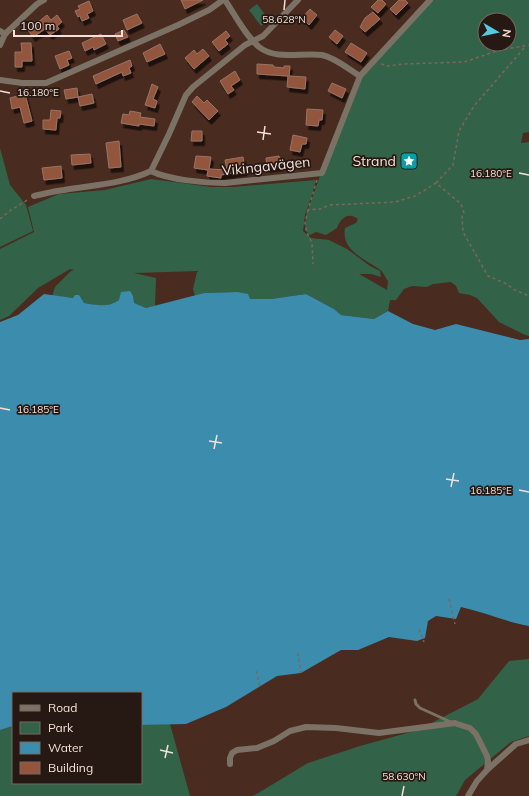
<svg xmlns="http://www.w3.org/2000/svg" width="529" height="796" viewBox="0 0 529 796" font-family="Mulish,sans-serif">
	<defs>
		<filter id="shadow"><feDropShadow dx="2.5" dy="4.5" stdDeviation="0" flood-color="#0009"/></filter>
	</defs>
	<rect width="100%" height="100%" fill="#492b20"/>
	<!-- green -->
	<g fill="#326349" fill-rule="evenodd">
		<path d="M433,0H529V132L523,133L521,143L529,142V336L523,334L499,322L477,298L470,295L459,293L456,286L451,282L433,284L427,287L412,286L404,289L396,300H390L388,311L374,319L341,315L334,309L306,294L271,299H250L237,292L204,293L195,296L193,289L197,272L199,271L134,273L156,278L155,306L146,308L133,303V296L119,300L113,304L100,306L84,303L73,298L52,296L55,287L71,271L74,270L70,269L38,288L9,316L0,320V249L34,232L28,207L59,194L105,190L151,179L211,187H232L316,180L311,198L305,215L303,231L311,238L329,240L347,249L370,266L380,271L381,277L371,274H359L387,290L388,281C385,277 383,271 379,269C363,258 341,250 345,228L356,223L358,219C348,211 340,219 337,228L326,235L316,232L310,235L305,230L306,215L320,176L361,75ZM485,20H509V44H485Z"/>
		<path d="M257,4L269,20L261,26L249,10Z"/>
		<path d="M0,148L10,185L26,205L33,231L0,247Z"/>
		<path d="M529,659V736L511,742L465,780L456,796H253L308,763L360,746L418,730L478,699L509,661Z"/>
		<path d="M170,724L190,796H0V730L13,726V783H141V725Z"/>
	</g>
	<!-- water -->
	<path fill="#3c8cad" d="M130,291L133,296L134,303L146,308L204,293L237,292L248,294L250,299H271L306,294L334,309L341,315L374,319L388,311L413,324L435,330L456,324L520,340L529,339V626C506,622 484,612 461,607L456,619L436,616L428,621L425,638L417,641L389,637L358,650H341L301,673L277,676L226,707L186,724L141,725V693H13V726L0,730V322L18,315L44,294L73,298L75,295H79L84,303C96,305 108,308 119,300L121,292Z"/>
	<!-- building -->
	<g fill="#94553d" stroke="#987467" filter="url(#shadow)">
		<path d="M181,0H203L185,9Z"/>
		<path d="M378,0H382L386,4L378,13L371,7Z"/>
		<path d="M399,0H405L408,3L396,15L390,9Z"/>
		<path d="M89,1L93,11L87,14L89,18L82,21L80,16L78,17L75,11L80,9L78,6Z"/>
		<path d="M310,9L317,15L309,25L302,18Z"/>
		<path d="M373,12L380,19L365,32L360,27L365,18Z"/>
		<path d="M137,14L142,23L127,30L123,20Z"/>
		<path d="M47,15L51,20L57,15L62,22L57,26L59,29L50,35L45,29L33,37L28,30Z"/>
		<path d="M124,30L128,37L118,41L115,34Z"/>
		<path d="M335,30L343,36L337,44L329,37Z"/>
		<path d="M226,31L230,36L225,40L228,44L219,51L212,42Z"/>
		<path d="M101,34L106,44L94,50L93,47L85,51L82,43Z"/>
		<path d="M21,43H31L32,61H22V67H15V52H22Z"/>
		<path d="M351,43L367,53L361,62L345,52Z"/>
		<path d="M160,44L165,54L147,62L143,53Z"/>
		<path d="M203,49L209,56L194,69L185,58L194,50L197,54Z"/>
		<path d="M69,51L72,58L67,60L69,65L60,69L55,56Z"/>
		<path d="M130,60L132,66L129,68L131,73L123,76L122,72L96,84L93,76Z"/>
		<path d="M257,64L273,65L274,67L284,68V66H290L289,76L306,77L305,89L287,87L288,76L257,74Z"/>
		<path d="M235,71L240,80L231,86L234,90L228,94L220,81Z"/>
		<path d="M332,83L346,89L342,98L328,91Z"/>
		<path d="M152,84L158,87L153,99L157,101L155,108L145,105Z"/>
		<path d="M77,88L78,97L66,99L64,90Z"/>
		<path d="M25,94L32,121L24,123L20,107L12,109L10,98Z"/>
		<path d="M92,94L94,103L80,106L78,97Z"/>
		<path d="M197,96L204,103L207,100L218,111L209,120L192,102Z"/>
		<path d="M307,109L323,110L322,120H319L318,126L306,125Z"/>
		<path d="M51,110L61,111L60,118H57L56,130L43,129V120H50Z"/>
		<path d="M130,111L141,113L140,117L155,119L154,126L139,124V126L121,123L123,114L129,115Z"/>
		<path d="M192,131H202V141H191Z"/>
		<path d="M293,135L307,138L306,144H302L300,152L290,150Z"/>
		<path d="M119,141L121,167L109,168L106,143Z"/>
		<path d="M90,154L91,163L72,165L71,155Z"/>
		<path d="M196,156L211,157L209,169L227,170L225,160L243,157L245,171L221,175V178L207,176L208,170L194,168Z"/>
		<path d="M279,156L281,166L267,168L266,158Z"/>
		<path d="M61,166L62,178L44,180L42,168Z"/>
	</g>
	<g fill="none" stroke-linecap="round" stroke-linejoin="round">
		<!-- path -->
		<g stroke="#80655b" stroke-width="1.5" stroke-dasharray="3 3" stroke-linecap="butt">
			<path d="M381,64L388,66L403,64L464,62L500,50L529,45"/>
			<path d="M317,180L308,210L320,209L330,205L395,202L415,196L436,183L461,204L464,213L462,217L463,232L488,276L507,284L513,289L529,296"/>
			<path d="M436,183L453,165L459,131L474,106L525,47"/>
			<path d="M308,210L305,223L307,233L312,243L313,264"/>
			<path d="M0,219L11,210L29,199"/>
			<path d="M449,599L455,624"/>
			<path d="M419,629L424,642"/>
			<path d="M298,653L301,673"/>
			<path d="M256,671L260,687"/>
		</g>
		<!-- service -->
		<path stroke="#7b7265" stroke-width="3" d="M415,700L416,704L420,708L453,723"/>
		<!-- minor -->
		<g stroke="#7b7265" stroke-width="6">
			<path d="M225,0C235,15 245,35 259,47C277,61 302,52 322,55C336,58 348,69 360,76"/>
			<path d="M0,31L5,34L0,45"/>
			<path d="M5,34L37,4L44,0"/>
			<path d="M0,80L22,83H46L178,25L209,10L223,0"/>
			<path d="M151,171L169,134L186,95L193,87L245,45L263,36L298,0"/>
			<path d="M34,196C44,194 54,191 64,190C93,185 123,184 151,171C169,180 205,183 225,183L322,173L360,76L430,0"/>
			<path d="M457,724L470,728L476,734L487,756L488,761L487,770L477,781L468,796"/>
			<path d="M230,764V758L232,753L237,750L257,748L274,741L290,731L306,727L336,728L379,733L455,723"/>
			<path d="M488,769L516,744L529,740"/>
		</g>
	</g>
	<!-- ticks -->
	<path fill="none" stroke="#f4e0d8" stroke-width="1.5" d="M284,10L285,0M0,91L10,93M257,132L271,134M263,140L265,126M519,173L529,175M0,408L10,410M209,441L222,443M214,449L217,435M446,479L459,481M451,487L454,473M519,490L529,492M160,750L173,753M165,758L168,745M402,796L404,786"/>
	<!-- icons -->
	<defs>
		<g id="sight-square" transform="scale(0.9)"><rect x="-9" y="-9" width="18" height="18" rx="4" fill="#0f9aa8" stroke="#261813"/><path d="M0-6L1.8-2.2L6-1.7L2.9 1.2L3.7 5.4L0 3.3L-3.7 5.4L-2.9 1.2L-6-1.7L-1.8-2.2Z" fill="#fff"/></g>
	</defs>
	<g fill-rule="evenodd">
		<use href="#sight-square" x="409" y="161"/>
	</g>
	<g text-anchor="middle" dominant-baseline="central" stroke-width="3.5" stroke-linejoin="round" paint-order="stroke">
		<!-- poi labels -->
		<g font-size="14" fill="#f4e0d8" stroke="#261813" text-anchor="end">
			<text x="396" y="161">Strand</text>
		</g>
		<!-- street labels -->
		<g font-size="14" fill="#f4e0d8" stroke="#261813">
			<text transform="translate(266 166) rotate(-6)">Vikingavägen</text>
		</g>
	</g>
	<g font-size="10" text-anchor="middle" fill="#f4e0d8" stroke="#261813" stroke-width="3.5" stroke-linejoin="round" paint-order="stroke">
		<text x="284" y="23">58.628°N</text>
		<text x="38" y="96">16.180°E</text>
		<text x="491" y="177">16.180°E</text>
		<text x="38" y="413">16.185°E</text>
		<text x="491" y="494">16.185°E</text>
		<text x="404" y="780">58.630°N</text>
	</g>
	<!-- legend -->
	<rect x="12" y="692" width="130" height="92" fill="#261813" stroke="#786862"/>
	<rect x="20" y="705" width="20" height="6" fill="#7b7265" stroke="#786862"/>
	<text x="48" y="712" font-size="12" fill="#f4e0d8">Road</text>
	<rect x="20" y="722" width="20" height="12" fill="#326349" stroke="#786862"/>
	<text x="48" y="732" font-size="12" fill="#f4e0d8">Park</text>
	<rect x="20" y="742" width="20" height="12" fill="#3c8cad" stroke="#786862"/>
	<text x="48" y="752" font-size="12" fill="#f4e0d8">Water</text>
	<rect x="20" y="762" width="20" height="12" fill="#94553d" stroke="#786862"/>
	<text x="48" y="772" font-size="12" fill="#f4e0d8">Building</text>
	<!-- north arrow -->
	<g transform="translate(497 32) rotate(99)"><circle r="19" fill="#261813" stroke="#786862"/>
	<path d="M0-3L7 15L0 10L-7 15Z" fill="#56c9e1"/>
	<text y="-6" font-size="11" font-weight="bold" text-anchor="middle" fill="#f4e0d8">N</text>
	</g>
	<!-- scale -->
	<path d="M14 30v6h108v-6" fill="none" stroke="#f4e0d8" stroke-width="2"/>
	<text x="20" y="30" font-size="12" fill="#f4e0d8" stroke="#261813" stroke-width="3" paint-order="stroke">100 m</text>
</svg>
